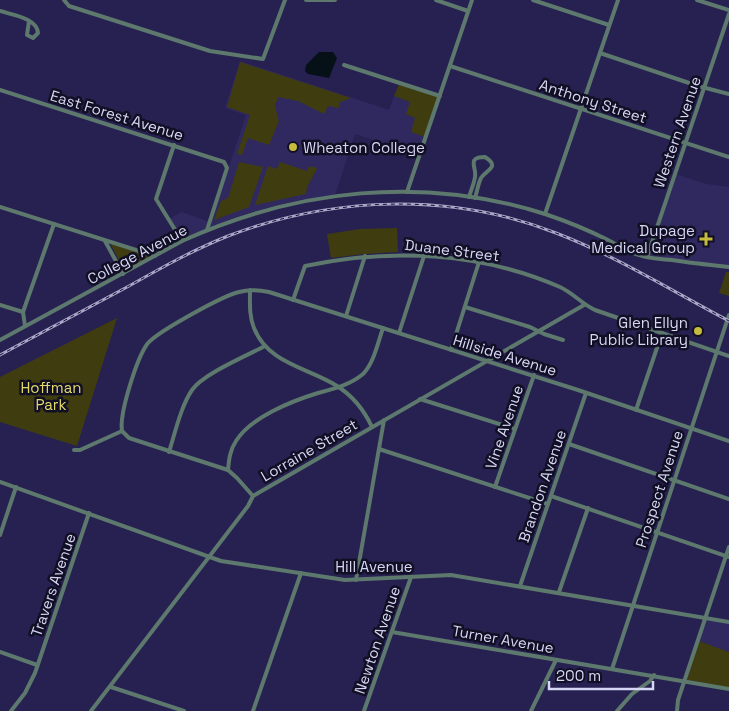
<svg xmlns="http://www.w3.org/2000/svg" width="729" height="711" viewBox="0 0 729 711" font-family="'Space Grotesk',sans-serif">
	<rect width="100%" height="100%" fill="#272151"/>
	<!-- built -->
	<g fill="#302960">
		<path d="M240,61L389,110L394,96L410,102L425,137L419,155L355,134L335,195L299,200L251,212L209,227L246,115L225,108Z"/>
		<path d="M676,174L706,184L729,187V266L648,256Z"/>
		<path d="M181,212L208,221L206,229L182,240L169,219Z"/>
		<path d="M707,619L729,623V652L699,641Z"/>
	</g>
	<!-- green -->
	<g fill="#3f3c10">
		<path d="M240,62L351,98L340,102L339,108L328,106L324,114L298,101L278,97L275,106L279,121L269,145L248,138L242,155L237,154L250,115L227,107Z"/>
		<path d="M399,84L438,97L425,137L411,132L415,118L406,114L410,102L394,96Z"/>
		<path d="M239,162L263,167L249,207L214,220L221,201L228,198Z"/>
		<path d="M280,162L307,171L309,166L317,168C314,177 307,183 306,194L255,205L268,166L277,169Z"/>
		<path d="M397,228L398,252L364,254L331,258L327,234L360,229Z"/>
		<path d="M110,243L153,257L125,272Z"/>
		<path d="M726,272H729V296L719,293Z"/>
		<path d="M117,318L77,446L0,422V377Z"/>
		<path d="M699,641L729,652V688L687,680Z"/>
	</g>
	<!-- water -->
	<path fill="#051116" d="M319,52H333L337,58L329,78L308,74L305,71L306,65Z"/>
	<g fill="none" stroke-linecap="round" stroke-linejoin="round">
		<!-- minor -->
		<g stroke="#5d786c" stroke-width="4">
			<path d="M64,0L69,6L210,51L263,59L285,0"/>
			<path d="M306,0H335"/>
			<path d="M436,0L468,11"/>
			<path d="M533,0L609,25"/>
			<path d="M697,0L729,10"/>
			<path d="M0,11C13,15 37,18 38,33L33,38L27,35L29,21"/>
			<path d="M600,53L698,86L729,94"/>
			<path d="M344,65L440,96"/>
			<path d="M450,66L729,157"/>
			<path d="M0,90L224,162L227,168L207,230"/>
			<path d="M174,145L156,199L182,241"/>
			<path d="M407,192L472,0"/>
			<path d="M469,197C471,190 474,184 475,177C477,168 466,157 485,157C501,167 486,170 481,178C478,184 477,192 475,198"/>
			<path d="M0,207L155,256"/>
			<path d="M545,214L618,0"/>
			<path d="M105,241L123,274"/>
			<path d="M647,257L729,14"/>
			<path d="M250,290C250,303 249,316 254,328C268,364 309,368 337,386C353,396 364,410 372,427"/>
			<path d="M293,300L305,266C390,248 480,252 560,287C573,293 582,304 595,310L729,356"/>
			<path d="M0,305L23,312"/>
			<path d="M465,307L530,327L544,334L563,340"/>
			<path d="M346,316L365,256"/>
			<path d="M25,326L23,312L54,224"/>
			<path d="M399,333L424,256"/>
			<path d="M0,340L182,241C297,189 423,175 545,214C566,221 588,230 608,240C618,245 628,252 639,255C649,259 662,259 672,260C691,263 710,265 729,267"/>
			<path d="M451,350L479,262"/>
			<path d="M420,399L515,429"/>
			<path d="M636,410L662,333"/>
			<path d="M122,431L129,438L228,470L237,478L253,496"/>
			<path d="M569,444L729,499"/>
			<path d="M379,449L548,504"/>
			<path d="M74,450H80L122,431C119,414 137,357 148,343C159,331 222,296 239,292C249,289 259,290 269,292L578,390L729,441"/>
			<path d="M169,452C175,433 181,406 192,390C203,374 246,356 265,346"/>
			<path d="M228,470C229,459 230,450 236,441C251,417 292,401 318,393C333,389 350,385 363,374C374,363 378,342 383,328"/>
			<path d="M0,482L221,561L345,580L451,575L729,622"/>
			<path d="M495,487L534,375"/>
			<path d="M551,496L729,557"/>
			<path d="M0,535L16,487"/>
			<path d="M356,580L384,420"/>
			<path d="M520,586L586,393"/>
			<path d="M559,592L588,508"/>
			<path d="M392,632L729,689"/>
			<path d="M0,652L37,665"/>
			<path d="M612,669L729,315"/>
			<path d="M111,687L184,711"/>
			<path d="M11,711L25,693L35,673L89,513"/>
			<path d="M91,711L248,506L253,496L584,305"/>
			<path d="M253,711L301,573"/>
			<path d="M364,711L411,577"/>
			<path d="M531,711L556,660"/>
			<path d="M617,711L632,694L650,681L654,675"/>
			<path d="M677,711L678,700L729,547"/>
		</g>
		<!-- rail casing -->
		<g stroke="#a8a6ca" stroke-width="3">
			<path id="rail" d="M0,355C43,332 86,309 129,286C161,268 193,250 228,236C333,196 451,192 556,233C616,256 672,291 729,321"/>
		</g>
		<!-- rail -->
		<use href="#rail" stroke="#110f24" stroke-width="1" stroke-dasharray="4" stroke-linecap="butt"/>
	</g>
	<!-- markers -->
	<g fill="#c5bc3d" stroke="#110f24" stroke-width="2">
		<circle cx="293" cy="147" r="5"/>
		<path d="M703.5 231.5h5v5h5v5h-5v5h-5v-5h-5v-5h5z"/>
		<circle cx="698" cy="331" r="5"/>
	</g>
	<g text-anchor="middle" dominant-baseline="central" stroke-width="5" stroke-linejoin="round" paint-order="stroke">
		<!-- street labels -->
		<g font-size="15" fill="#d6d6f5" stroke="#110f24">
			<text transform="translate(593 101) rotate(18)">Anthony Street</text>
			<text transform="translate(117 115) rotate(17)">East Forest Avenue</text>
			<text transform="translate(677 132) rotate(-71)">Western Avenue</text>
			<text transform="translate(452 250) rotate(7)">Duane Street</text>
			<text transform="translate(137 254) rotate(-28)">College Avenue</text>
			<text transform="translate(505 355) rotate(17)">Hillside Avenue</text>
			<text transform="translate(504 427) rotate(-71)">Vine Avenue</text>
			<text transform="translate(309 450) rotate(-30)">Lorraine Street</text>
			<text transform="translate(542 486) rotate(-71)">Brandon Avenue</text>
			<text transform="translate(659 489) rotate(-72)">Prospect Avenue</text>
			<text x="374" y="566">Hill Avenue</text>
			<text transform="translate(53 585) rotate(-71)">Travers Avenue</text>
			<text transform="translate(503 639) rotate(10)">Turner Avenue</text>
			<text transform="translate(377 640) rotate(-71)">Newton Avenue</text>
		</g>
		<!-- poi labels -->
		<g font-size="15" fill="#d6d6f5" stroke="#110f24" text-anchor="end">
			<text x="303" y="147" text-anchor="start">Wheaton College</text>
			<text x="695" y="230">Dupage<tspan x="695" dy="17">Medical Group</tspan></text>
			<text x="688" y="322">Glen Ellyn<tspan x="688" dy="17">Public Library</tspan></text>
		</g>
		<!-- park labels -->
		<g font-size="15" fill="#e3db69" stroke="#110f24">
			<text x="51" y="387">Hoffman<tspan x="51" dy="17">Park</tspan></text>
		</g>
	</g>
	<!-- scale -->
	<path d="M549 681v8h104v-8" fill="none" stroke="#d6d6f5" stroke-width="2.5"/>
	<text x="556" y="681" font-size="15" fill="#d6d6f5" stroke="#110f24" stroke-width="4" paint-order="stroke">200 m</text>
</svg>
